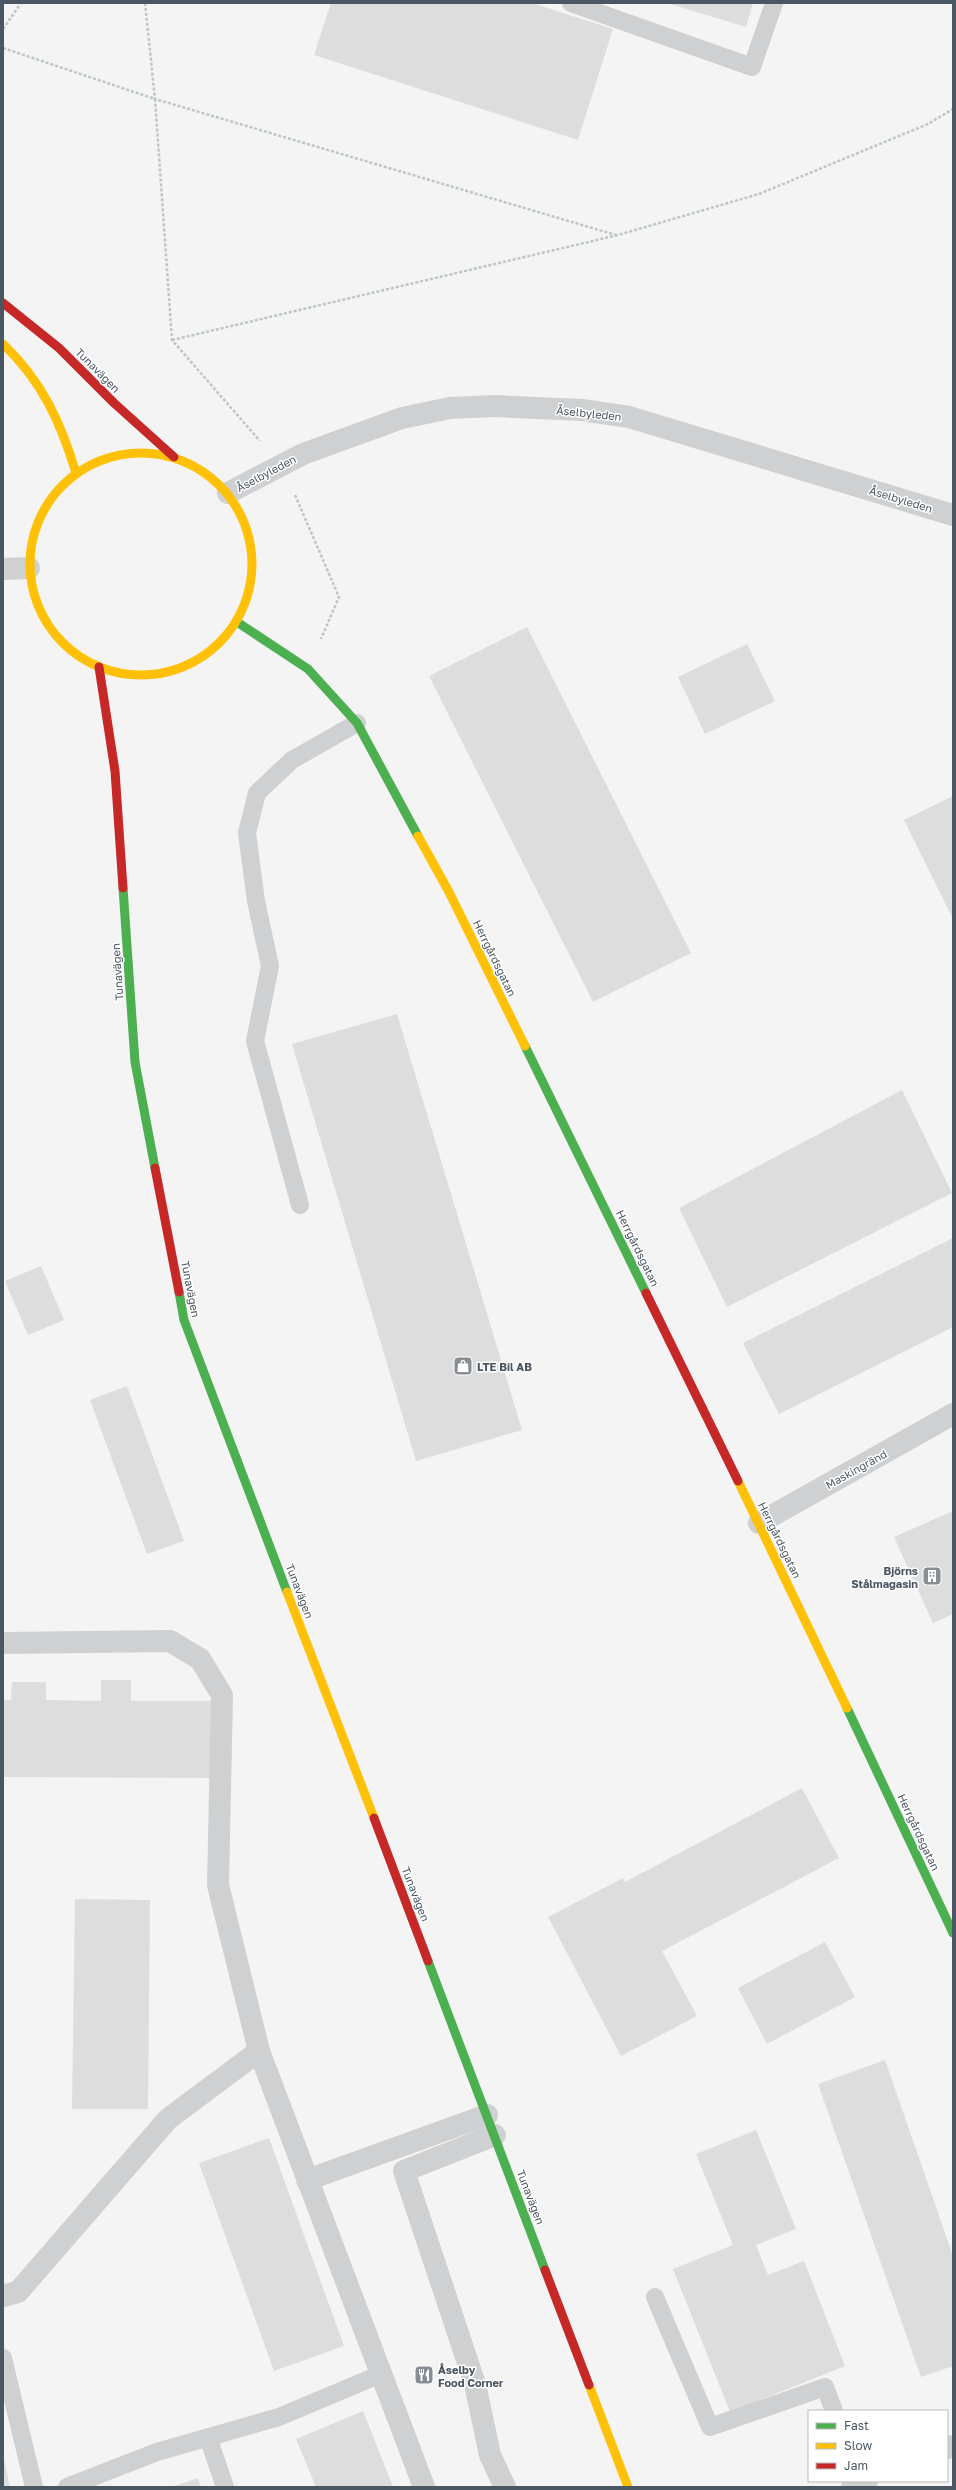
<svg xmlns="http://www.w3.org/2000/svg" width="956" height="2490" viewBox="0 0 956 2490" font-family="'Golos Text',sans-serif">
	<rect width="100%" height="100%" fill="#f4f4f4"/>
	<!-- building -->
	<g fill="#ddddde">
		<path d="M331,3H532L613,29L578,140L314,55Z"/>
		<path d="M667,3H753L746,27Z"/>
		<path d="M527,627L691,953L593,1002L429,676Z"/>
		<path d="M747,644L775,701L705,734L678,677Z"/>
		<path d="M953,796V919L904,820Z"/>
		<path d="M397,1014L522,1430L416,1461L292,1044Z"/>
		<path d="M902,1090L952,1193L727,1307L679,1208Z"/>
		<path d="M953,1238V1327L779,1414L743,1343Z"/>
		<path d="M41,1266L64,1320L28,1335L5,1281Z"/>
		<path d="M127,1386L184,1541L147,1554L90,1400Z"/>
		<path d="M953,1511V1614L933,1623L894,1537Z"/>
		<path d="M101,1680H131V1701H213V1778L3,1777V1700H11L12,1682H46V1700L101,1701Z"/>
		<path d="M802,1788L839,1858L662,1951L697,2016L621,2056L548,1917L623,1878L625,1882Z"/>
		<path d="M75,1899L150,1900L148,2109H72Z"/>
		<path d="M825,1942L855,1997L767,2044L738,1988Z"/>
		<path d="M885,2060L953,2256V2366L921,2377L818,2084Z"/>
		<path d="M756,2130L796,2229L756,2245L768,2275L804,2261L845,2366L730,2412L673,2269L733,2245L696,2154Z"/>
		<path d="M269,2138L344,2346L274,2371L199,2163Z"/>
		<path d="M363,2411L393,2487H316L296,2439Z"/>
		<path d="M3,2459H4L10,2487H3Z"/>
		<path d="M198,2478L201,2487H172Z"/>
	</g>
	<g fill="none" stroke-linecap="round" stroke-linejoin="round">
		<!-- path -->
		<g stroke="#bcc7c4" stroke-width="2.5" stroke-dasharray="3 2" stroke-linecap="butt">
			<path d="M145,3L155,99L616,235"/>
			<path d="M3,29L21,3"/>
			<path d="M3,48L155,99L172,340L260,441"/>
			<path d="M172,340L618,235L759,194L928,124L953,109"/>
			<path d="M295,495L339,597L321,639"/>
		</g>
		<!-- lane -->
		<g stroke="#ced0d2" stroke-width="18">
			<path d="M571,3L752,67L774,3"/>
			<path d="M300,1205L255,1041L270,966L256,901L247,833L257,793L292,760L357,723"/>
			<path d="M655,2297L710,2427L825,2387L834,2411"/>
			<path d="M3,2358L34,2487"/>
			<path d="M208,2437L225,2487"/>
			<path d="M67,2487L157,2452L279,2417L381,2374"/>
		</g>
		<!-- street -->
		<g stroke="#ced0d2" stroke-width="22">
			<path d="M228,493L303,454L402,418L450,408L494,406L582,410L629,417L953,515"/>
			<path d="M3,569L29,568"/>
			<path d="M759,1523L953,1414"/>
			<path d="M3,1643L170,1641L200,1659L222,1695L218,1885L259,2051L424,2487"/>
			<path d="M495,2135L404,2171L475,2384L490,2455L505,2487"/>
			<path d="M307,2180L487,2115"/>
			<path d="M3,2296L18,2292L168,2119L259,2051"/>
			<path d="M947,2448L953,2446"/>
			<path d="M852,2487L867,2481"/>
		</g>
		<!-- fast -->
		<g stroke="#4caf50" stroke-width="9">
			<path d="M237,622L308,669L357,723L418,836"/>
			<path d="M123,888L135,1062L155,1168"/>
			<path d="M525,1046L646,1293"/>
			<path d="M179,1292L184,1320L287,1592"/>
			<path d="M847,1708L953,1933"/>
			<path d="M428,1961L545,2270"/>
		</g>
		<!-- slow -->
		<g stroke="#ffc107" stroke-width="9">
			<path d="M3,344C42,381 61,423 76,473"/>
			<circle cx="141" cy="564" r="111"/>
			<path d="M418,836L449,892L525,1046"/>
			<path d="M738,1481L847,1708"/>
			<path d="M287,1592L374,1818"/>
			<path d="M589,2385L628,2487"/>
		</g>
		<!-- jam -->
		<g stroke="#c62828" stroke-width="9">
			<path d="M3,303L59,348L114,403L174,457"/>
			<path d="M99,667L115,771L123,888"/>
			<path d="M155,1168L179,1292"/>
			<path d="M646,1293L738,1481"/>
			<path d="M374,1818L428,1961"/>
			<path d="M545,2270L589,2385"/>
		</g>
	</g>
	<!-- icons -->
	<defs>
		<g id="shop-square" transform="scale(1)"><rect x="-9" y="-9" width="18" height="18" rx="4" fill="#868d94" stroke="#fff"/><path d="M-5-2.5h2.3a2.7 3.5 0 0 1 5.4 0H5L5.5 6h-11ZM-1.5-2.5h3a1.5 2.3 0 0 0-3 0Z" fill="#fff"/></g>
		<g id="building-square" transform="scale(1)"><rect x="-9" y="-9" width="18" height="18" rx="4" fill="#868d94" stroke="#fff"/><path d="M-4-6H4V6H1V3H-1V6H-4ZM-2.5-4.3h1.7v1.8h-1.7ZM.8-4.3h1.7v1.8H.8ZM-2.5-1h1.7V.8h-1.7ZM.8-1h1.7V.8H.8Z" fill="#fff"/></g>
		<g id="restaurant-square" transform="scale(1)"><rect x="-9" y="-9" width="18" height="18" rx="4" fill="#868d94" stroke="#fff"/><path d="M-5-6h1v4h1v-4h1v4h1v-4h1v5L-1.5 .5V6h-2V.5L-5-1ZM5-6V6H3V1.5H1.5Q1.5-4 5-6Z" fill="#fff"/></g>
	</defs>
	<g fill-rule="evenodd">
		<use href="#shop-square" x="463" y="1366"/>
		<use href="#building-square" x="932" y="1576"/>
		<use href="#restaurant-square" x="424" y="2375"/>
	</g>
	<g text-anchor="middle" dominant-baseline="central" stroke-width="3" stroke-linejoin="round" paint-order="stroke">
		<!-- street labels -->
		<g font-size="11" fill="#4a5661" stroke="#fff">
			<text transform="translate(98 370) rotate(45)">Tunavägen</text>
			<text transform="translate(589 413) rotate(6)">Åselbyleden</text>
			<text transform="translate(266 473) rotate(-28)">Åselbyleden</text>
			<text transform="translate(901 499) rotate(17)">Åselbyleden</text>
			<text transform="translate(495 958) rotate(64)">Herrgårdsgatan</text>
			<text transform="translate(117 972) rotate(-94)">Tunavägen</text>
			<text transform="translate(638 1248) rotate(64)">Herrgårdsgatan</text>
			<text transform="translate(191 1289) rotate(79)">Tunavägen</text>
			<text transform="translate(856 1469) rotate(-29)">Maskingränd</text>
			<text transform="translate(780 1540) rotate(64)">Herrgårdsgatan</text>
			<text transform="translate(300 1591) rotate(69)">Tunavägen</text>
			<text transform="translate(919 1832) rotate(65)">Herrgårdsgatan</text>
			<text transform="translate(416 1894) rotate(69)">Tunavägen</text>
			<text transform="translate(531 2197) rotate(69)">Tunavägen</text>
		</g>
		<!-- poi labels -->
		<g font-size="11" font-weight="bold" fill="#4a5661" stroke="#fff" text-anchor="start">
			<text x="477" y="1366">LTE Bil AB</text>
			<text x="918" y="1570" text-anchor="end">Björns<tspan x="918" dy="13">Stålmagasin</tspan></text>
			<text x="438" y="2369">Åselby<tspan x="438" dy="13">Food Corner</tspan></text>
		</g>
	</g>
	<!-- border -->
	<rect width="956" height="2490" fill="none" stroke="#4a5661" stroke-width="8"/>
	<!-- legend -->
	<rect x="808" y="2410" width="140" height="72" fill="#ffffff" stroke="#b7bbc0"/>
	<rect x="816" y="2423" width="20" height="6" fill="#4caf50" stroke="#b7bbc0"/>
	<text x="844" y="2430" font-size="12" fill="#4a5661">Fast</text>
	<rect x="816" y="2443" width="20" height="6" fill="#ffc107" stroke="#b7bbc0"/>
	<text x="844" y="2450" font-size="12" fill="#4a5661">Slow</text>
	<rect x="816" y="2463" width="20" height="6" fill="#c62828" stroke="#b7bbc0"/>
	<text x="844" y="2470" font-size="12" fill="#4a5661">Jam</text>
</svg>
